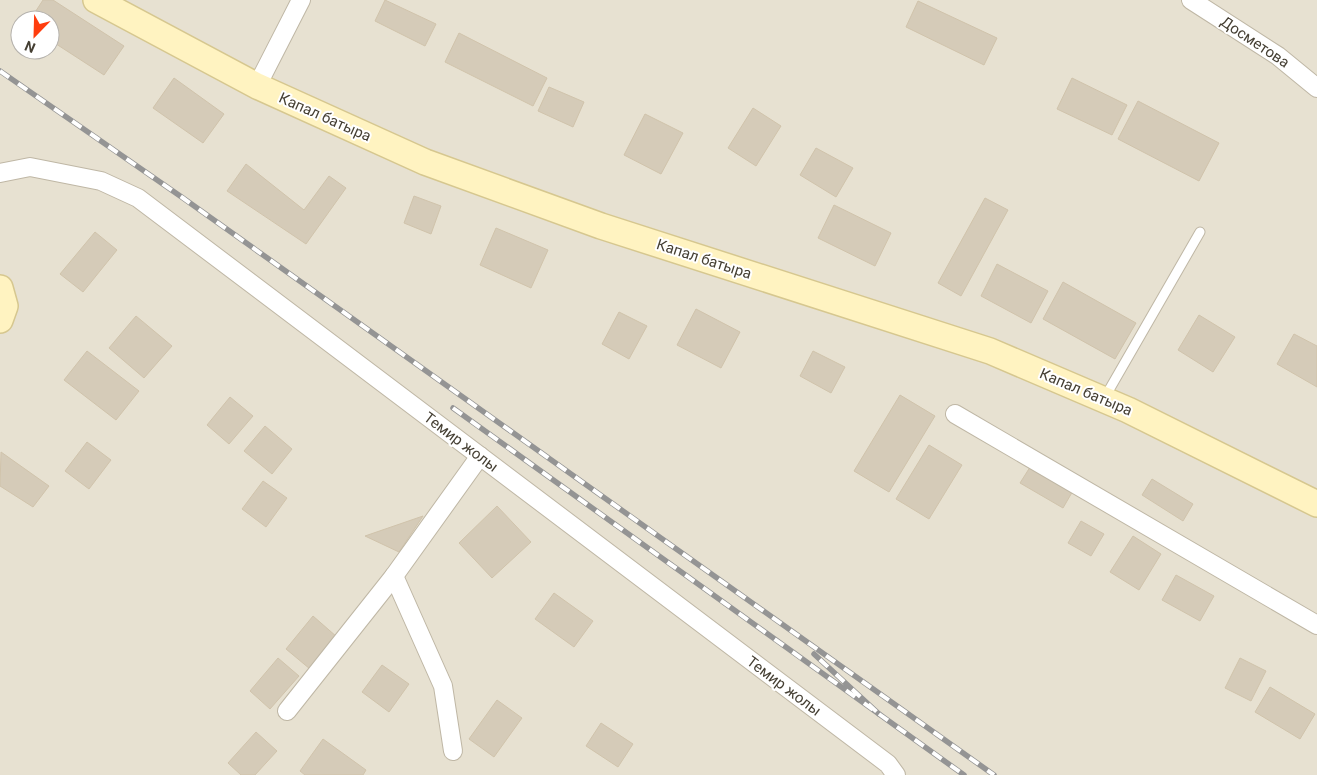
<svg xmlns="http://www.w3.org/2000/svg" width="1317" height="775" font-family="Roboto,sans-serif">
<rect width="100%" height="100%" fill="#f3efe3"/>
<path fill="#e7e1d1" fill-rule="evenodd" d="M0,0H1317V775H0ZM20,20H50V50H20Z"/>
<g fill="#d5cbb8" stroke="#d0c3ab">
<polygon points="43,0 53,0 124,46 104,75 50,40 50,20 30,20"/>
<polygon points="385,0 436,24 425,46 375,21"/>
<polygon points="918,1 997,38 984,65 906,27"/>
<polygon points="459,33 547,78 533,106 445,62"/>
<polygon points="174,78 224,114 203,143 153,108"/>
<polygon points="1072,78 1127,105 1112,135 1057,109"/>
<polygon points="549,87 584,102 573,127 538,111"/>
<polygon points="1138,101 1219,143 1199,181 1118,139"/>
<polygon points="753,108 781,126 756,166 728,148"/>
<polygon points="645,114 683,133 661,174 624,155"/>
<polygon points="816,148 853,168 836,197 800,175"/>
<polygon points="246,164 304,210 329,176 346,188 306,244 227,191"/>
<polygon points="414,196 441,206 431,234 404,223"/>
<polygon points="985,198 1008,210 961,296 938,283"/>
<polygon points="834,205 891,233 875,266 818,238"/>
<polygon points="496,228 548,250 531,288 480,265"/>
<polygon points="95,232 117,250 83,292 60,274"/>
<polygon points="997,264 1048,291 1031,323 981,296"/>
<polygon points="1063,282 1136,323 1115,359 1043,319"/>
<polygon points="696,309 740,332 721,368 677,345"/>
<polygon points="619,312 647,326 629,359 602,344"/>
<polygon points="1199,315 1235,337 1213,372 1178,350"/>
<polygon points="136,316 172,346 144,378 109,348"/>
<polygon points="1294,334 1317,346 1317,387 1277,364"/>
<polygon points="87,351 139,391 116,420 64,380"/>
<polygon points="813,351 845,367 831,393 800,376"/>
<polygon points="900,395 935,416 889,492 854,471"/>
<polygon points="230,397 253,416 229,444 207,425"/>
<polygon points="265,426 292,449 272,474 244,451"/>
<polygon points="87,442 111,460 89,489 65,471"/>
<polygon points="929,445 962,465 929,519 896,499"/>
<polygon points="1,452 49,486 33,507 0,486"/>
<polygon points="1032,464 1074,489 1063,508 1020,483"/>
<polygon points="1152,479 1193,504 1183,521 1142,495"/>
<polygon points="263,481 287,498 266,527 242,509"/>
<polygon points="497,506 531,542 492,578 459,543"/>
<polygon points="423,516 399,552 365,536"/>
<polygon points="1081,521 1104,534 1091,556 1068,543"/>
<polygon points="1133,536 1161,554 1139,590 1110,572"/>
<polygon points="1176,575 1214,596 1200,621 1162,600"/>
<polygon points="554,593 593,621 574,647 535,619"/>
<polygon points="313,616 337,637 310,669 286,649"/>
<polygon points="278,658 299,676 270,709 250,691"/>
<polygon points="1240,658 1266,671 1251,701 1225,688"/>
<polygon points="382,665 409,684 389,712 362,692"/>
<polygon points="1270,687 1315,714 1300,739 1255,712"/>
<polygon points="497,700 522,718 494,757 469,739"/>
<polygon points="601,723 633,744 618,767 586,746"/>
<polygon points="256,732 277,751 255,775 241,775 228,763"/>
<polygon points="323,739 366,770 363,775 305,775 300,771"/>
</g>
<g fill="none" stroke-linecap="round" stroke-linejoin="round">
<g stroke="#bfb7a5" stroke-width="11">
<polyline id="lane" points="1105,397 1200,232"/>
</g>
<g stroke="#bfb7a5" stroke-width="20">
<g id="street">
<polyline points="1191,0 1278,56 1317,88"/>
<polyline points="257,86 301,0"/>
<polyline points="0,173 30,167 101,181 138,198 888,764 896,775"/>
<polyline points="955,414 1317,625"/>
<polyline points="394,576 443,686 453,751"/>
<polyline points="287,711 394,576 480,456"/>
</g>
</g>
<g stroke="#d6c78f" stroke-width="28">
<g id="secondary">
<polyline points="96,0 257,86 425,162 601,226 990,351 1128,410 1317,504"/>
<polyline points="0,288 5,306 0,320"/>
</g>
</g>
<use href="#lane" stroke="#fff" stroke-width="9"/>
<use href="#street" stroke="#fff" stroke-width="18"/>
<use href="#secondary" stroke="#fff3c1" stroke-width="25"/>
<g stroke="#949494" stroke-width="5.5">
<g id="rail">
<polyline points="0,71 183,198 994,775"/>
<polyline points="453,408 879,714 814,654"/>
<polyline points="879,714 964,775"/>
</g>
</g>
<use href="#rail" stroke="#fff" stroke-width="4" stroke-dasharray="11" stroke-linecap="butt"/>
</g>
<g text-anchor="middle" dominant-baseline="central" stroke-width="4" stroke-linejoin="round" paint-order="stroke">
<g font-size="15" fill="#453f33" stroke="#fff">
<text transform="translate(1255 42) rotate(34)">Досметова</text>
<text transform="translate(325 117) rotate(24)">Капал батыра</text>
<text transform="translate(704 259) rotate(18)">Капал батыра</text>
<text transform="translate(1086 392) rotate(23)">Капал батыра</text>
<text transform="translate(461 442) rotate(37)">Темир жолы</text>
<text transform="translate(784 686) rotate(37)">Темир жолы</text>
</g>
</g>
<g transform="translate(35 35) rotate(203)"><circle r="24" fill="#ffffff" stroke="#b5b2ad"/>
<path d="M0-4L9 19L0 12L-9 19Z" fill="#ff3d0e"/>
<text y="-8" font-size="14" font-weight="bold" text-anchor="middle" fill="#453f33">N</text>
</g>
</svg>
